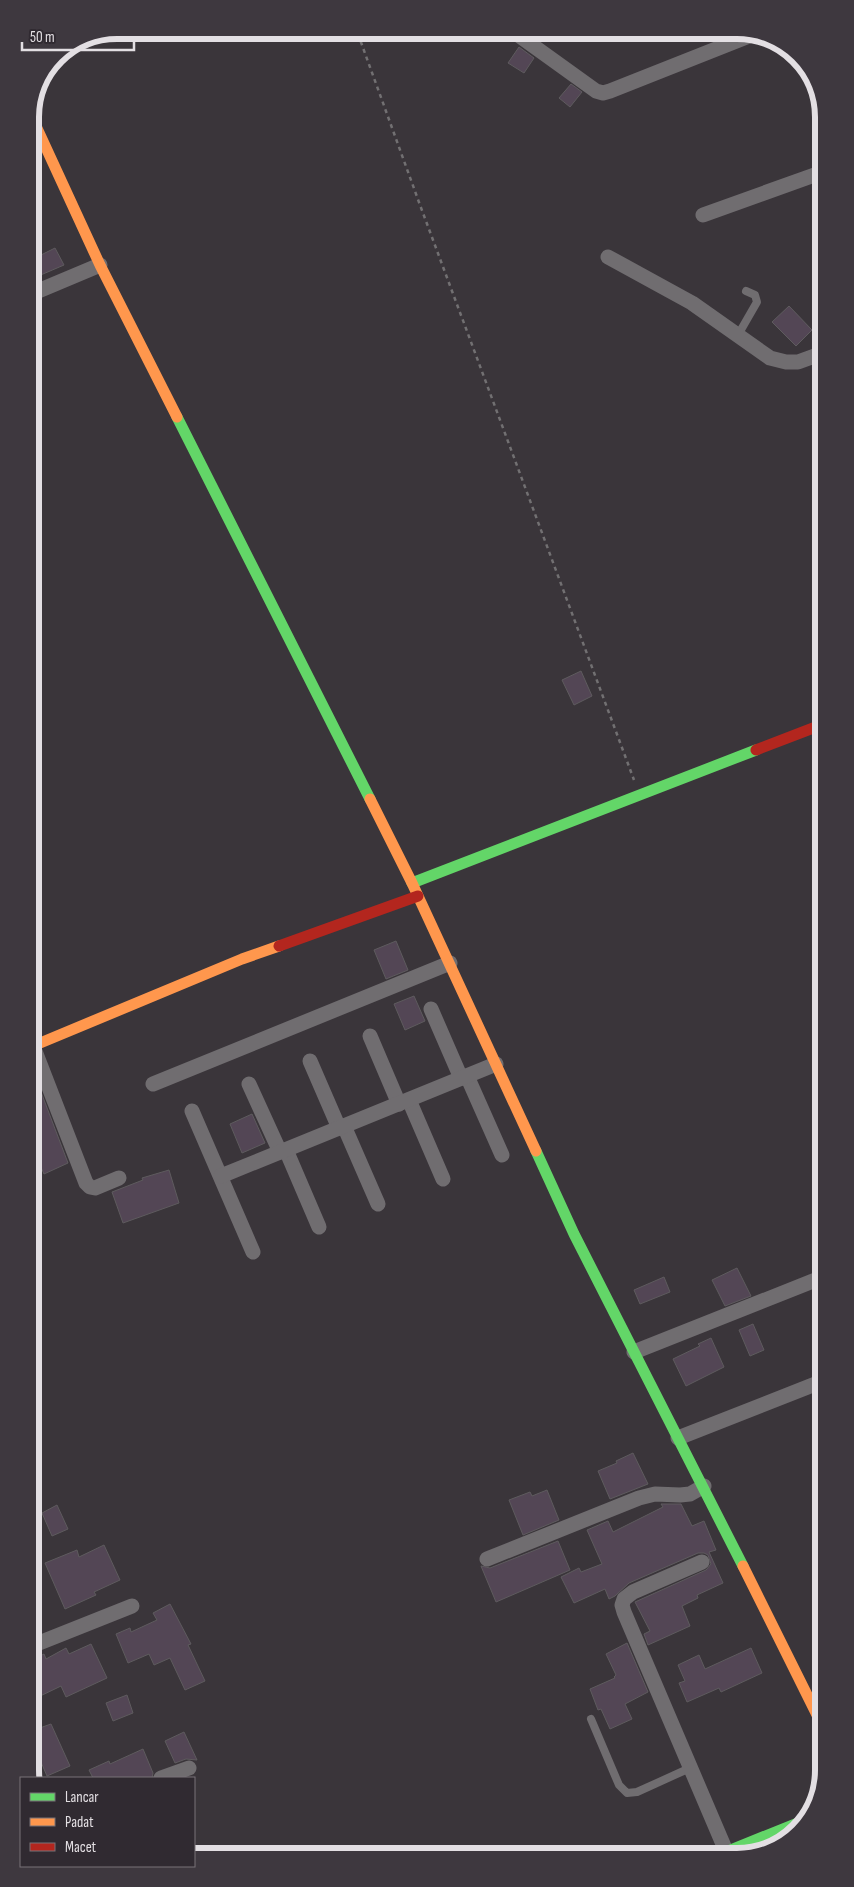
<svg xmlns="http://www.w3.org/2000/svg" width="854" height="1887" font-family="'Sofia Sans Condensed',sans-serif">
<rect width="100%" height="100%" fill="#3a353a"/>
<g fill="#534655" stroke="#5e5b5e">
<polygon points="519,47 534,58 524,73 508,63"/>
<polygon points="571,84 582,92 570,107 559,98"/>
<polygon points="55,248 64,265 36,277 31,266 31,260"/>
<polygon points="789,306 812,330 796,346 772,322"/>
<polygon points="581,671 592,696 574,705 562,680"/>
<polygon points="396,941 408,970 386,979 374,950"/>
<polygon points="414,996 425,1021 405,1030 394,1004"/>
<polygon points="41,1092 68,1163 44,1174 36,1156 38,1155 33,1143 33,1095"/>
<polygon points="252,1114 265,1143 242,1153 230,1124"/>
<polygon points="169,1170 179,1203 123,1223 112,1192 143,1180 142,1178"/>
<polygon points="737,1268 751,1296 725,1306 712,1280"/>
<polygon points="664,1277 670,1292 640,1304 634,1290"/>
<polygon points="753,1324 764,1350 750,1356 739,1330"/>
<polygon points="711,1338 724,1367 686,1386 673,1359 700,1346 698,1344"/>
<polygon points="633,1453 648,1484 610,1499 598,1471 617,1463 616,1461"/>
<polygon points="547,1490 559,1520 523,1535 509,1500 530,1492 532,1496"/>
<polygon points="661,1504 681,1504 692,1526 704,1521 716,1550 709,1552 723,1583 697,1595 698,1598 682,1606 690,1626 648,1645 644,1634 650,1631 635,1602 706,1570 711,1564 708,1555 704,1553 698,1553 629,1583 615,1596 609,1599 605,1589 574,1603 561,1577 579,1568 581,1572 602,1564 587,1530 608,1521 613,1532 663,1507"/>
<polygon points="57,1505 68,1529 52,1536 42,1513"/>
<polygon points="558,1541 570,1570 496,1602 481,1566 490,1568"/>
<polygon points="104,1545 120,1580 94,1592 96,1595 65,1609 45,1563 77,1550 79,1557"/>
<polygon points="170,1604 191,1644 188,1645 205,1681 185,1690 170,1658 154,1665 149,1654 128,1663 116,1634 130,1628 131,1632 157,1620 153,1613"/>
<polygon points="627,1643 648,1692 625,1704 632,1719 610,1729 601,1709 598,1710 590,1689 615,1678 614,1677 616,1675 606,1654"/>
<polygon points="91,1644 107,1678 66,1697 61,1686 34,1699 34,1659 44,1654 46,1659 66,1648 69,1654"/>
<polygon points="751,1648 762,1673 721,1692 719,1688 687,1702 679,1683 685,1681 678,1665 699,1655 705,1669"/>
<polygon points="127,1695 133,1713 113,1721 106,1703"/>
<polygon points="51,1724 70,1766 47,1776 35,1748 34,1730"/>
<polygon points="184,1732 197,1760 186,1759 175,1763 165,1741"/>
<polygon points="143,1749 153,1773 152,1778 93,1778 89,1770 109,1761 110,1764"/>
</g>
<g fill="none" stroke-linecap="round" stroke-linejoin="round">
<polyline stroke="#727072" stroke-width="2.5" stroke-dasharray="4 4" stroke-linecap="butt" points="358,34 420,205 634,780"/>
<g stroke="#706d70" stroke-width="8">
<polyline points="738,335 757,302 755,295 746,291"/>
<polyline points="591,1719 619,1785 627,1793 637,1792 690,1768"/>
</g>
<g stroke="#706d70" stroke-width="15">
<polyline points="514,32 596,91 603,93 610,91 754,34"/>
<polyline points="703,215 820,173"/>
<polyline points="608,257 692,303 770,358 786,362 798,362 820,354"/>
<polyline points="31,294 100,265"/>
<polyline points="431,1009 461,1078"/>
<polyline points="370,1036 399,1104"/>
<polyline points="33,1046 86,1183 90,1187 95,1188 119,1178"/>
<polyline points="310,1061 339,1128"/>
<polyline points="467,1076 502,1155"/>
<polyline points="153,1084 450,963"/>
<polyline points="249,1084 280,1152"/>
<polyline points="409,1100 443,1179"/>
<polyline points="192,1111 253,1252"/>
<polyline points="344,1126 378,1204"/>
<polyline points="286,1150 319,1227"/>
<polyline points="221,1176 496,1064"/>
<polyline points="634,1352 823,1277"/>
<polyline points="678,1438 823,1381"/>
<polyline points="487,1559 639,1498 655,1494 680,1495 690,1494 704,1486"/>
<polyline points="702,1562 633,1592 624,1599 622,1605 624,1612 726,1851"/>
<polyline points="34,1645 132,1606"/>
<polyline points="161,1778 189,1768"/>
</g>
<g stroke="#63d668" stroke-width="11">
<polyline points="177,417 370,799"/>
<polyline points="412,883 756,750"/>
<polyline points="536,1151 574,1234 743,1566"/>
<polyline points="723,1853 810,1818"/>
</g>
<g stroke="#ff974d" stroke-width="11">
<polyline points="30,113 100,265 177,417"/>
<polyline points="370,799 412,883 536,1151"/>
<polyline points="33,1046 242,959 279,946"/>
<polyline points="743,1566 824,1729"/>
</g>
<g stroke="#b3261e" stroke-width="11">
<polyline points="756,750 821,725"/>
<polyline points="279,946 418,896"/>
</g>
</g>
<path d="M0 0H854V1887H0ZM117 39H737A78 78 0 0 1 815 117V1770A78 78 0 0 1 737 1848H117A78 78 0 0 1 39 1770V117A78 78 0 0 1 117 39Z" fill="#3e383f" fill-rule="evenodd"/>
<path fill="none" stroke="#e3dfe3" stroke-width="6" d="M117 39H737A78 78 0 0 1 815 117V1770A78 78 0 0 1 737 1848H117A78 78 0 0 1 39 1770V117A78 78 0 0 1 117 39Z"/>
<rect x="20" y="1777" width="175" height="90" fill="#302a31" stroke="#787278"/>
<rect x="30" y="1793" width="25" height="8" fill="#63d668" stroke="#787278"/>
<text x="65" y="1802" font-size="15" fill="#e3dfe3">Lancar</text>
<rect x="30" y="1818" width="25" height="8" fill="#ff974d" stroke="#787278"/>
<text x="65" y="1827" font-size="15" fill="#e3dfe3">Padat</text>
<rect x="30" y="1843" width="25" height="8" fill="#b3261e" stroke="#787278"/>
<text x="65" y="1852" font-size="15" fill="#e3dfe3">Macet</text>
<path d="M22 42v8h112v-8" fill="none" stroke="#e3dfe3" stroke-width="2.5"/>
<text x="30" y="42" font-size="15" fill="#e3dfe3" stroke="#302a31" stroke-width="4" paint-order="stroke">50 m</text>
</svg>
